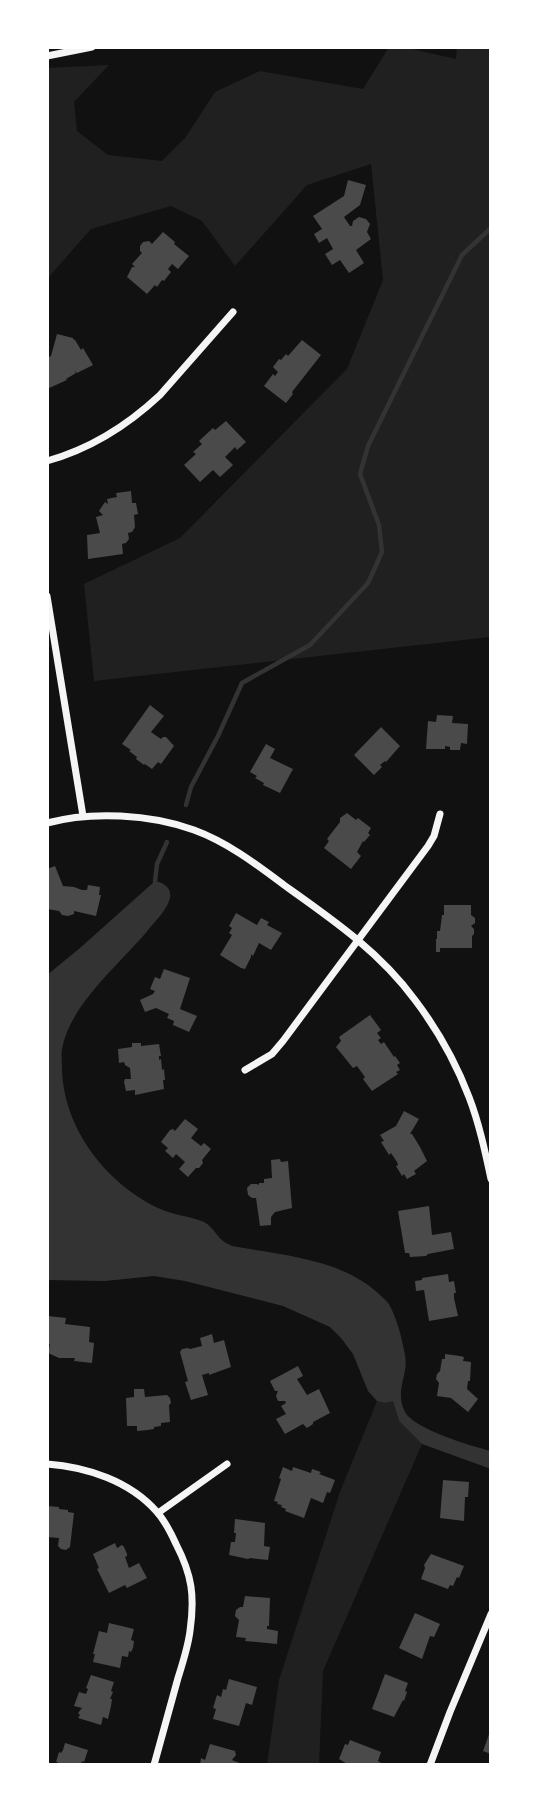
<svg xmlns="http://www.w3.org/2000/svg" width="538" height="1812" font-family="'Asap Condensed',sans-serif">
<rect width="100%" height="100%" fill="#111"/>
<g fill="#202020">
<polygon points="389,47 403,47 456,59 457,47 491,47 491,637 94,681 84,584 180,538 347,369 383,280 371,164 307,185 235,266 202,221 171,206 91,229 47,279 47,68 109,65 74,102 77,131 108,155 162,161 185,138 215,92 260,71 363,89"/>
<polygon points="393,1400 399,1421 422,1444 323,1671 319,1765 267,1765 279,1680 340,1492 377,1401 385,1403"/>
</g>
<path fill="#333" d="M155,881C164,883 172,888 170,898C167,910 156,920 149,929C121,963 70,1004 62,1049C61,1055 62,1063 62,1070C64,1129 106,1183 158,1208C172,1215 190,1216 204,1222C213,1227 216,1235 223,1241C225,1243 229,1244 232,1246C280,1255 339,1258 378,1293C381,1296 386,1300 389,1304C397,1319 402,1338 405,1355C409,1376 394,1389 405,1412C414,1429 471,1446 491,1451V1469L422,1444L399,1421L393,1401L385,1403L377,1401L368,1391L353,1354L341,1338L330,1327L283,1306L185,1281L154,1276L105,1281L47,1280V975L80,948Z"/>
<g fill="none" stroke-linecap="round" stroke-linejoin="round">
<g stroke="#333" stroke-width="4.5">
<polyline points="186,805 191,787 218,736 242,683 310,645 368,583 382,552 379,525 360,474 368,446 462,255 491,228"/>
<polyline points="155,881 157,864 167,842"/>
</g>
</g>
<g fill="#4a4a4a">
<polygon points="348,180 366,185 360,205 344,217 350,226 352,226 353,221 359,217 366,219 370,224 367,232 371,239 356,250 364,263 349,273 340,260 332,265 325,254 333,249 327,238 319,243 314,234 322,229 313,216 344,196"/>
<polygon points="163,232 175,242 174,244 189,256 178,269 172,264 168,269 171,272 164,281 162,280 157,287 155,285 147,294 127,277 132,267 135,267 132,264 142,253 140,251 140,246 143,242 149,241 152,244"/>
<polygon points="57,334 73,338 73,339 75,340 81,350 83,348 93,365 77,373 74,370 76,373 66,379 67,380 47,389 47,358 51,356"/>
<polygon points="302,340 321,355 292,392 293,394 286,403 264,386 273,374 275,376 278,372 273,367 279,359 281,360 286,354 288,356"/>
<polygon points="226,421 246,442 237,450 235,447 225,457 233,465 220,477 213,470 200,482 184,465 196,454 193,452 202,444 199,441 213,428 215,430"/>
<polygon points="131,491 132,503 136,503 138,514 134,515 135,527 132,532 128,533 129,539 126,543 122,544 123,554 88,559 87,535 100,533 96,517 103,515 99,511 105,502 108,504 107,499 117,497 116,493"/>
<polygon points="150,705 164,716 151,732 161,739 163,737 166,737 174,746 161,764 158,762 152,769 145,764 144,765 136,759 137,757 129,751 131,750 122,744"/>
<polygon points="437,715 453,716 452,723 468,724 467,744 461,743 460,750 450,750 450,747 445,746 445,749 426,749 428,721 436,722"/>
<polygon points="381,727 400,746 386,762 385,761 380,765 382,767 374,775 354,755"/>
<polygon points="266,744 275,749 270,758 293,769 280,793 263,785 264,783 255,778 257,776 250,772"/>
<polygon points="347,813 356,820 358,818 371,828 368,833 370,835 364,842 363,841 357,852 361,856 351,869 324,848 329,841 327,839 340,822 340,818"/>
<polygon points="55,866 63,886 74,887 82,890 87,890 88,885 100,887 99,895 101,895 96,916 74,911 74,914 68,916 62,915 59,911 47,909 47,869"/>
<polygon points="444,905 471,905 471,915 475,918 475,923 471,926 474,929 474,934 472,936 472,948 440,948 440,952 436,952 436,939 437,939 437,931 440,931 442,915 444,915"/>
<polygon points="236,913 257,925 261,918 269,922 267,925 282,933 271,950 259,943 253,956 251,954 251,957 245,969 241,968 220,955 232,935 229,933 232,928 229,926"/>
<polygon points="164,969 190,978 180,1009 197,1016 189,1032 173,1025 174,1021 167,1018 169,1014 156,1008 145,1012 140,1000 153,994 155,991 150,989 155,977 160,979"/>
<polygon points="370,1015 381,1030 377,1033 381,1038 378,1040 381,1044 384,1042 394,1057 395,1056 400,1063 397,1065 400,1070 396,1072 398,1074 372,1091 363,1079 365,1077 357,1066 353,1068 336,1047 341,1041 339,1037"/>
<polygon points="132,1043 141,1043 141,1046 159,1044 161,1056 159,1056 159,1060 161,1059 162,1070 164,1069 165,1080 163,1080 164,1089 135,1095 135,1090 126,1091 124,1082 125,1079 131,1079 130,1068 125,1065 124,1062 119,1063 118,1049 132,1047"/>
<polygon points="404,1111 419,1119 410,1134 412,1134 420,1147 427,1161 414,1171 416,1174 407,1179 404,1174 402,1176 396,1166 398,1165 397,1162 391,1153 389,1155 381,1142 384,1141 380,1135 396,1126"/>
<polygon points="185,1119 198,1129 191,1138 201,1146 204,1143 211,1149 202,1160 203,1163 199,1168 196,1168 188,1177 179,1169 185,1162 176,1154 173,1158 165,1151 168,1148 161,1142 170,1130 173,1129 175,1131"/>
<polygon points="280,1159 281,1162 288,1161 292,1208 275,1212 271,1217 271,1225 260,1226 256,1198 252,1198 248,1195 247,1188 251,1184 257,1184 259,1185 259,1183 264,1183 264,1179 272,1178 271,1160"/>
<polygon points="429,1206 432,1235 451,1232 454,1249 428,1254 426,1256 410,1257 409,1253 405,1253 398,1211"/>
<polygon points="448,1274 449,1282 454,1281 456,1293 454,1293 454,1298 458,1316 429,1321 424,1290 416,1291 415,1281 422,1280 422,1278"/>
<polygon points="48,1316 66,1318 65,1324 90,1327 89,1342 94,1343 92,1363 74,1361 75,1358 59,1358 48,1353 50,1344 47,1344"/>
<polygon points="212,1334 214,1343 224,1340 231,1367 209,1375 209,1373 202,1375 208,1395 191,1400 185,1382 188,1381 180,1352 182,1349 188,1348 190,1349 202,1346 200,1338"/>
<polygon points="445,1354 460,1356 464,1357 463,1361 471,1362 470,1381 468,1381 467,1389 478,1399 468,1412 451,1398 437,1396 439,1383 436,1379 437,1374 440,1371 442,1359 445,1359"/>
<polygon points="298,1366 303,1376 297,1379 307,1395 319,1389 330,1413 313,1422 313,1424 307,1428 303,1424 285,1434 276,1419 286,1414 281,1406 286,1403 285,1401 278,1401 276,1396 278,1391 275,1391 270,1381"/>
<polygon points="134,1389 144,1389 145,1397 167,1395 170,1398 171,1403 169,1405 170,1422 161,1423 161,1426 154,1427 154,1429 148,1430 137,1431 137,1426 127,1426 126,1398 134,1397"/>
<polygon points="283,1467 292,1471 293,1467 311,1473 312,1469 321,1472 319,1474 335,1480 330,1493 327,1492 323,1503 311,1498 304,1518 285,1511 286,1509 281,1507 282,1505 277,1504 278,1502 274,1501 281,1479 279,1478"/>
<polygon points="443,1480 469,1482 468,1497 465,1497 464,1521 440,1518"/>
<polygon points="47,1506 59,1507 59,1509 68,1510 68,1512 74,1513 70,1547 66,1550 61,1549 58,1546 59,1538 47,1537"/>
<polygon points="235,1519 265,1523 264,1546 270,1547 268,1560 250,1558 248,1559 229,1555 231,1542 235,1542 236,1533 234,1533"/>
<polygon points="115,1543 117,1548 122,1545 124,1547 127,1554 127,1556 125,1557 129,1568 139,1563 147,1578 127,1588 125,1585 109,1593 97,1569 99,1568 93,1554"/>
<polygon points="431,1554 464,1566 459,1578 457,1577 453,1586 450,1585 448,1589 421,1579 425,1568 424,1565"/>
<polygon points="245,1596 270,1598 269,1626 267,1626 267,1629 278,1631 277,1644 245,1641 246,1638 236,1637 239,1620 235,1616 236,1610 240,1607 243,1607"/>
<polygon points="415,1613 440,1624 434,1637 430,1636 422,1659 399,1648"/>
<polygon points="109,1623 134,1629 131,1640 134,1641 133,1648 131,1652 129,1651 128,1657 122,1656 120,1668 93,1662 95,1654 93,1654 99,1631 107,1633"/>
<polygon points="385,1674 408,1683 405,1691 407,1692 404,1701 403,1700 394,1717 372,1709"/>
<polygon points="91,1675 114,1682 111,1691 113,1692 110,1699 112,1699 111,1706 108,1719 103,1717 101,1725 78,1718 80,1715 78,1713 82,1708 74,1706 79,1692 86,1694 88,1689 86,1688"/>
<polygon points="229,1679 257,1687 252,1705 246,1703 239,1726 213,1719 216,1709 213,1708 217,1695 221,1697 223,1689 226,1690"/>
<polygon points="491,1729 491,1754 483,1751"/>
<polygon points="350,1740 381,1752 378,1761 381,1763 380,1765 349,1765 339,1759 345,1744 348,1745"/>
<polygon points="65,1743 88,1750 84,1762 82,1761 81,1765 57,1765 58,1762 56,1762 59,1752 61,1753 63,1750"/>
<polygon points="210,1744 235,1751 236,1755 232,1760 245,1765 200,1765 201,1758 205,1760"/>
</g>
<g fill="none" stroke-linecap="round" stroke-linejoin="round">
<g stroke="#f5f5f5" stroke-width="7">
<polyline points="47,56 92,47"/>
<path d="M47,461C90,449 128,425 160,395L233,312"/>
<polyline points="47,596 83,816"/>
<path d="M47,823C91,811 150,814 194,830C227,842 256,864 284,885C332,919 380,952 415,1000C437,1029 456,1063 469,1097C479,1123 485,1151 491,1179"/>
<polyline points="245,1070 272,1054 283,1041 428,846 434,836 440,814"/>
<path d="M47,1464C87,1467 130,1481 157,1512C165,1521 171,1533 176,1544C192,1575 195,1596 190,1631C188,1647 183,1662 178,1678C170,1707 162,1736 154,1765"/>
<polyline points="158,1513 227,1464"/>
<polyline points="430,1765 450,1712 491,1614"/>
</g>
</g>
<rect width="538" height="1812" fill="none" stroke="#ffffff" stroke-width="98"/>
</svg>
